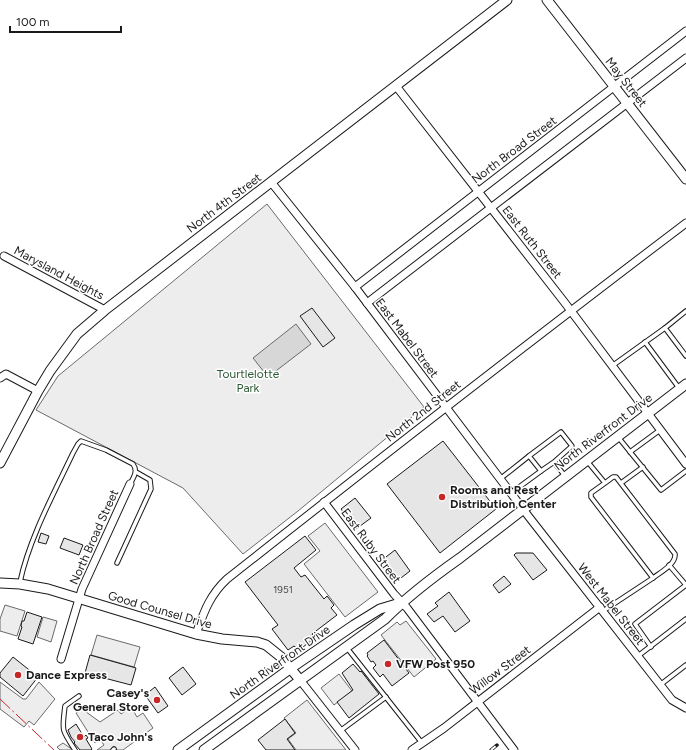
<svg xmlns="http://www.w3.org/2000/svg" width="686" height="750" font-family="Figtree,sans-serif">
<rect width="100%" height="100%" fill="#fff"/>
<g fill="#ededed" stroke="#6a6a6a">
<polygon points="267,204 424,407 298,511 243,554 183,488 36,410 58,376"/>
<polygon points="325,523 378,592 345,617 304,564 320,551 308,536"/>
<polygon points="5,605 25,611 17,636 0,631 0,619"/>
<polygon points="43,617 57,621 51,642 37,637"/>
<polygon points="406,621 436,659 414,677 381,635 397,622 400,625"/>
<polygon points="97,635 140,647 134,667 91,655"/>
<polygon points="339,674 352,691 334,705 321,688"/>
<polygon points="0,682 23,699 26,699 39,682 55,699 34,725 29,721 24,727 0,709"/>
<polygon points="307,700 346,750 296,750 288,739 296,733 284,718"/>
<polygon points="131,707 137,717 143,713 153,728 123,750 97,750 104,745 100,739 95,743 76,713 82,709 100,722 118,710 121,714"/>
<polygon points="63,743 73,750 60,750 57,747"/>
</g>
<polygon fill="#d7d7d7" stroke="#6a6a6a" points="296,324 311,344 268,377 253,358"/>
<g fill="#e6e6e6" stroke="#1a1a1a">
<polygon points="312,308 335,338 323,347 300,316"/>
<polygon points="443,441 496,509 440,553 387,484"/>
<polygon points="355,498 371,518 356,529 341,509"/>
<polygon points="41,533 49,536 46,544 38,542"/>
<polygon points="305,536 316,550 294,568 301,577 305,575 324,599 327,596 334,605 331,608 337,615 312,634 315,638 299,650 294,646 288,650 272,629 278,625 245,582"/>
<polygon points="64,538 83,545 79,555 60,548"/>
<polygon points="395,550 410,571 397,581 382,560"/>
<polygon points="516,553 533,553 547,570 533,580 514,555"/>
<polygon points="504,576 511,584 499,593 493,585"/>
<polygon points="449,592 470,621 455,632 443,616 434,622 427,614 438,606 435,603"/>
<polygon points="27,612 42,617 33,644 18,639 22,627 21,626 22,621 24,621"/>
<polygon points="384,640 409,673 392,686 383,674 380,677 373,668 376,665 373,661 371,662 367,656 368,655 367,653"/>
<polygon points="90,655 136,668 131,685 85,673"/>
<polygon points="13,657 38,677 23,696 0,677 0,673"/>
<polygon points="353,664 360,672 361,671 379,694 349,718 337,702 353,690 342,673"/>
<polygon points="183,667 196,684 182,695 169,678"/>
<polygon points="155,687 168,706 158,713 145,695"/>
<polygon points="285,719 295,733 287,739 295,750 266,750 258,740"/>
<polygon points="76,724 84,737 86,735 88,738 86,739 92,749 91,750 80,750 74,743 75,742 71,737 68,730"/>
</g>
<g fill="none" stroke-linecap="round" stroke-linejoin="round">
<g stroke="#1a1a1a" stroke-width="5.5">
<g id="lane">
<polyline points="686,311 665,328 686,356"/>
<polyline points="645,342 679,388"/>
<polyline points="612,366 665,328"/>
<polyline points="618,437 661,490 686,471"/>
<polyline points="630,452 660,430"/>
<path d="M587,461L605,483L591,493V497L653,578C661,572 676,564 675,554L616,477H613L605,483"/>
<polyline points="554,462 572,446 561,432 529,456 541,471 554,462 565,476"/>
<polyline points="500,479 529,456"/>
<polyline points="621,483 643,467"/>
<polyline points="511,493 541,471"/>
<polyline points="117,563 151,489 150,480 136,472"/>
<polyline points="669,565 686,585"/>
<path d="M20,582C29,539 54,493 73,453L78,444L81,441L106,450L133,464C138,471 134,477 130,484"/>
<polyline points="603,611 653,578"/>
<polyline points="651,647 635,624 686,585"/>
<polyline points="347,648 422,743"/>
<polyline points="638,656 686,619"/>
<polyline points="660,685 686,665"/>
<polyline points="340,731 386,697"/>
<path d="M75,750C61,729 62,731 65,706L79,696"/>
<polyline points="113,750 114,749"/>
</g>
</g>
<g stroke="#1a1a1a" stroke-width="9">
<g id="street">
<polyline points="396,86 565,303 686,464"/>
<polyline points="271,182 355,287 529,517 672,700 686,708"/>
<polyline points="4,256 105,310"/>
<polyline points="355,287 686,31"/>
<polyline points="367,303 686,58"/>
<polyline points="0,378 6,374 38,391"/>
<polyline points="324,502 394,594 407,608 514,750"/>
<path d="M196,634C204,612 209,596 227,579C379,459 532,340 686,223"/>
<polyline points="61,659 82,589 130,484"/>
<polyline points="300,680 355,750"/>
<polyline points="412,750 444,728 600,607"/>
</g>
</g>
<g stroke="#1a1a1a" stroke-width="11">
<g id="secondary">
<polyline points="547,0 686,179"/>
<polyline points="0,463 38,391 50,371 77,334 105,310 507,0"/>
<polyline points="0,583 20,584 48,589 196,634 222,639 257,642 266,645 281,657 300,680"/>
<polyline points="178,750 291,668 354,625 380,609 400,603"/>
<path d="M204,750L385,619C408,596 433,577 460,558L686,384"/>
</g>
</g>
<use href="#lane" stroke="#fff" stroke-width="3.5"/>
<use href="#street" stroke="#fff" stroke-width="7"/>
<use href="#secondary" stroke="#fff" stroke-width="9"/>
<g stroke="#1a1a1a" stroke-width="3.5">
<polyline id="rail" points="491,750 497,745"/>
</g>
<use href="#rail" stroke="#fff" stroke-width="2" stroke-dasharray="6" stroke-linecap="butt"/>
<polyline stroke="#c62828" stroke-width="1" stroke-dasharray="14 3 2 3" stroke-linecap="butt" points="0,699 54,750"/>
</g>
<g fill="#c62828" stroke="#fff" stroke-width="1.5">
<circle cx="442" cy="497" r="4"/>
<circle cx="388" cy="664" r="4"/>
<circle cx="18" cy="675" r="4"/>
<circle cx="157" cy="700" r="4"/>
<circle cx="80" cy="737" r="4"/>
</g>
<g text-anchor="middle" dominant-baseline="central" stroke-width="3" stroke-linejoin="round" paint-order="stroke">
<g font-size="10" fill="#4d4d4d">
<text x="283" y="589">1951</text>
</g>
<g font-size="12" fill="#1a1a1a" stroke="#fff">
<text transform="translate(626 82) rotate(52)">May Street</text>
<text transform="translate(514 150) rotate(-37)">North Broad Street</text>
<text transform="translate(224 203) rotate(-37)">North 4th Street</text>
<text transform="translate(532 242) rotate(52)">East Ruth Street</text>
<text transform="translate(59 273) rotate(28)">Marysland Heights</text>
<text transform="translate(407 338) rotate(53)">East Mabel Street</text>
<text transform="translate(423 411) rotate(-38)">North 2nd Street</text>
<text transform="translate(603 432) rotate(-37)">North Riverfront Drive</text>
<text transform="translate(94 537) rotate(-66)">North Broad Street</text>
<text transform="translate(371 546) rotate(53)">East Ruby Street</text>
<text transform="translate(611 604) rotate(52)">West Mabel Street</text>
<text transform="translate(160 610) rotate(16)">Good Counsel Drive</text>
<text transform="translate(280 662) rotate(-35)">North Riverfront Drive</text>
<text transform="translate(500 670) rotate(-37)">Willow Street</text>
</g>
<g font-size="12" fill="#2b5a34" stroke="#fff">
<text x="248" y="374">Tourtlelotte<tspan x="248" dy="14">Park</tspan></text>
</g>
<g font-size="12" font-weight="bold" fill="#1a1a1a" stroke="#fff" text-anchor="start">
<text x="450" y="490">Rooms and Rest<tspan x="450" dy="14">Distribution Center</tspan></text>
<text x="396" y="664">VFW Post 950</text>
<text x="26" y="675">Dance Express</text>
<text x="149" y="693" text-anchor="end">Casey's<tspan x="149" dy="14">General Store</tspan></text>
<text x="88" y="737">Taco John's</text>
</g>
</g>
<path d="M10 26v6h111v-6" fill="none" stroke="#1a1a1a" stroke-width="2"/>
<text x="16" y="26" font-size="12" fill="#1a1a1a" stroke="#ffffff" stroke-width="3" paint-order="stroke">100 m</text>
</svg>
